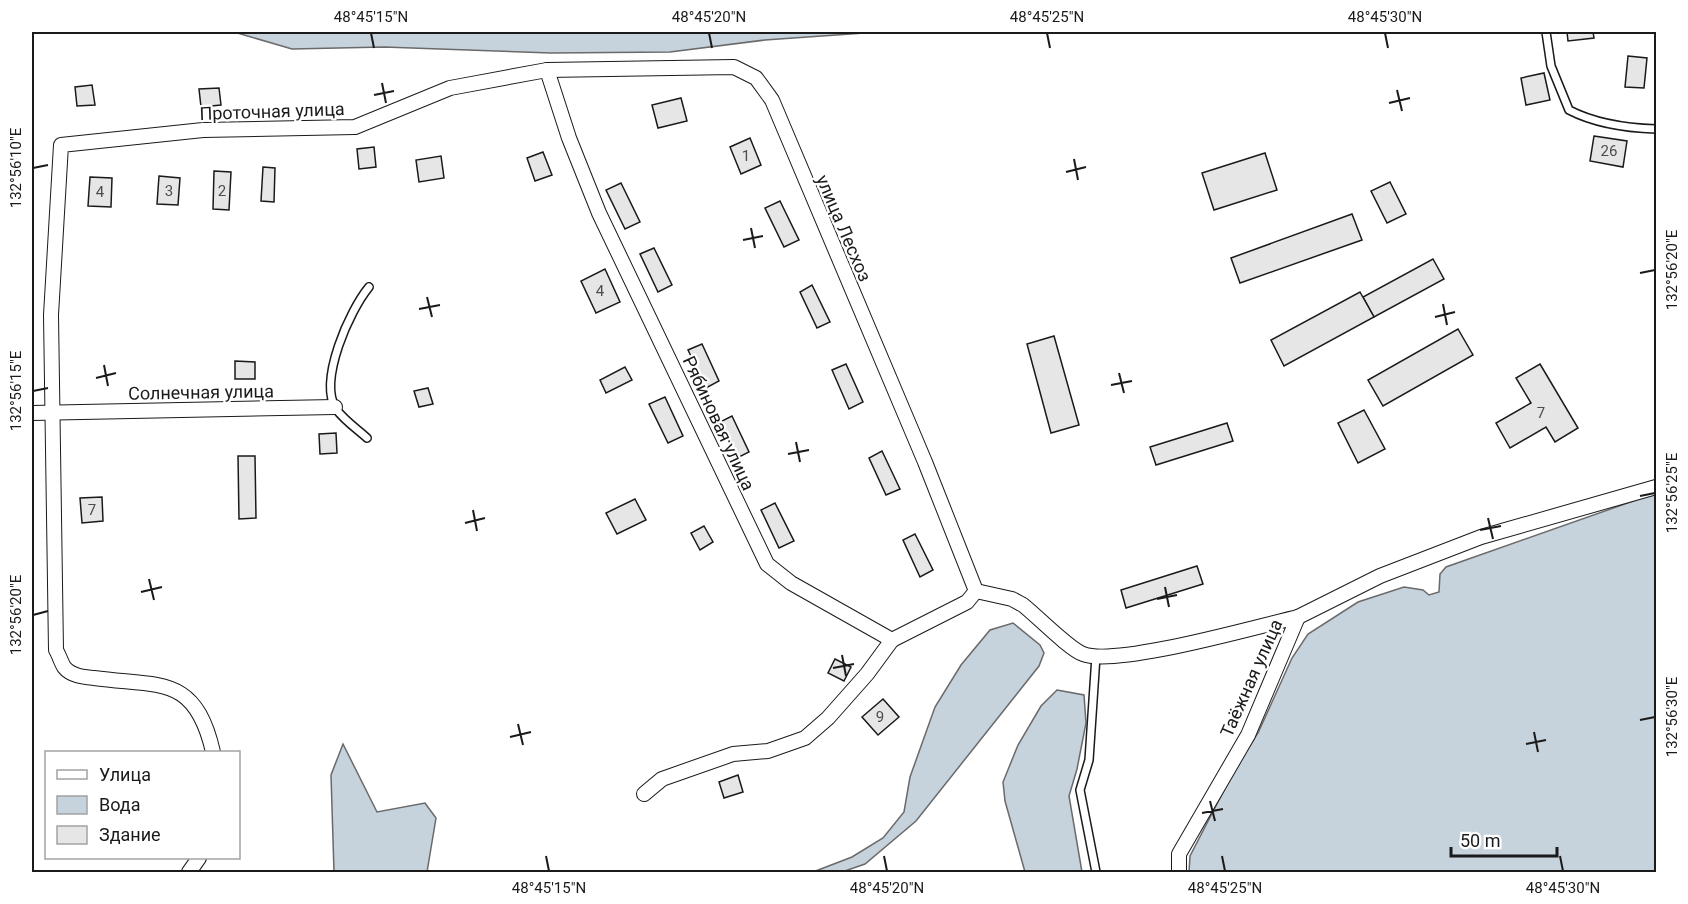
<svg xmlns="http://www.w3.org/2000/svg" width="1688" height="904" font-family="Roboto,sans-serif">
<rect width="100%" height="100%" fill="#fff"/>
<g fill="#c6d2dc" stroke="#6a6a6a" stroke-width="1.5">
<polygon points="234,32 879,32 765,40 670,52 551,53 384,47 292,49"/>
<polygon points="1656,493 1656,872 1189,872 1190,856 1235,769 1258,733 1292,658 1308,634 1358,602 1404,587 1423,590 1429,595 1439,592 1440,574 1446,567"/>
<polygon points="1013,623 1040,645 1044,653 1039,666 916,821 865,864 842,872 813,872 852,857 883,838 904,812 910,777 935,707 961,665 990,630"/>
<polygon points="1057,690 1084,695 1086,723 1077,769 1069,796 1082,872 1025,872 1005,801 1003,782 1018,745 1041,706"/>
<polygon points="343,744 377,812 425,803 436,818 427,872 334,872 331,775"/>
</g>
<g fill="#e6e6e6" stroke="#1a1a1a" stroke-width="1.5">
<polygon points="1567,32 1593,32 1594,38 1568,41"/>
<polygon points="1628,56 1647,58 1644,88 1625,87"/>
<polygon points="1544,73 1550,100 1526,105 1521,78"/>
<polygon points="92,85 95,105 77,106 75,87"/>
<polygon points="219,88 221,105 201,107 199,89"/>
<polygon points="681,98 687,121 658,128 652,105"/>
<polygon points="1594,136 1627,141 1623,167 1590,161"/>
<polygon points="750,138 761,165 741,174 730,147"/>
<polygon points="374,147 376,167 359,169 357,149"/>
<polygon points="543,152 552,175 535,181 527,158"/>
<polygon points="1265,153 1277,190 1214,210 1202,173"/>
<polygon points="441,156 444,178 419,182 416,160"/>
<polygon points="263,167 275,168 274,202 261,201"/>
<polygon points="214,171 231,172 229,210 213,209"/>
<polygon points="159,176 180,178 178,205 157,204"/>
<polygon points="90,177 112,178 111,207 88,206"/>
<polygon points="1390,182 1406,214 1387,223 1371,191"/>
<polygon points="621,183 640,222 625,229 606,190"/>
<polygon points="780,201 799,240 784,247 765,208"/>
<polygon points="1352,214 1362,240 1240,283 1231,258"/>
<polygon points="654,248 672,285 658,292 640,254"/>
<polygon points="1433,259 1444,279 1374,317 1363,297"/>
<polygon points="605,269 620,302 596,313 581,281"/>
<polygon points="812,285 830,322 817,328 800,292"/>
<polygon points="1360,292 1374,317 1284,366 1271,340"/>
<polygon points="1458,329 1473,355 1383,406 1368,380"/>
<polygon points="1054,336 1079,425 1051,433 1027,344"/>
<polygon points="702,344 719,381 706,388 688,350"/>
<polygon points="235,361 255,362 255,379 235,379"/>
<polygon points="846,364 863,402 849,409 832,370"/>
<polygon points="1540,364 1578,428 1555,442 1546,427 1510,448 1496,423 1531,403 1516,378"/>
<polygon points="625,367 632,380 606,393 600,380"/>
<polygon points="428,388 433,404 419,407 414,391"/>
<polygon points="665,397 683,436 668,443 649,404"/>
<polygon points="1364,410 1385,449 1358,463 1338,423"/>
<polygon points="732,416 749,452 737,458 720,422"/>
<polygon points="1227,423 1233,441 1156,465 1150,447"/>
<polygon points="336,433 337,453 320,454 319,434"/>
<polygon points="882,451 900,489 886,495 869,458"/>
<polygon points="238,456 255,456 256,518 239,519"/>
<polygon points="102,497 103,521 82,523 80,498"/>
<polygon points="635,499 646,520 617,534 606,513"/>
<polygon points="775,503 794,541 779,548 761,510"/>
<polygon points="704,526 713,542 700,550 691,533"/>
<polygon points="915,534 933,570 920,577 903,540"/>
<polygon points="1197,566 1203,584 1126,608 1121,590"/>
<polygon points="835,659 851,667 844,681 828,673"/>
<polygon points="883,699 899,717 878,735 862,717"/>
<polygon points="738,775 743,792 724,798 719,782"/>
</g>
<g fill="none" stroke-linecap="round" stroke-linejoin="round">
<g stroke="#1a1a1a" stroke-width="10">
<g id="lane">
<path d="M1546,32L1551,66L1569,110C1596,124 1626,128 1656,129"/>
<path d="M367,438C357,429 344,420 336,409C318,380 350,310 369,287"/>
<polyline points="1096,872 1080,790 1089,760 1096,656"/>
</g>
</g>
<g stroke="#1a1a1a" stroke-width="16">
<g id="street">
<polyline points="547,70 569,138 599,213 767,564 791,583 892,640 967,602 976,591"/>
<polyline points="32,413 335,407"/>
<path d="M976,591L1012,599L1023,605C1037,616 1069,649 1083,654C1116,667 1258,626 1298,617L1248,735L1179,854V872"/>
<polyline points="1298,617 1380,576 1481,537 1656,487"/>
<path d="M213,752C195,674 160,687 94,678C84,677 71,676 64,667C61,662 59,655 56,650L51,315L61,145L203,130L355,127L450,88L547,70L734,67L756,78L772,100L925,462L976,591"/>
<polyline points="644,794 662,779 733,754 768,751 805,738 828,718 867,674 892,640"/>
<polyline points="189,872 199,858"/>
</g>
</g>
<use href="#lane" stroke="#fff" stroke-width="7"/>
<use href="#street" stroke="#fff" stroke-width="14"/>
</g>
<path fill="none" stroke="#1a1a1a" stroke-width="2" d="M371,33L374,48M709,33L712,48M1047,33L1050,48M1385,33L1388,48M382,83L386,103M1397,90L1402,111M374,95L394,91M1389,103L1410,98M1074,159L1078,180M33,168L48,165M1066,172L1086,167M751,228L755,248M743,240L763,236M1640,273L1655,270M427,297L432,317M1443,304L1447,325M419,309L440,305M1435,317L1455,312M104,365L108,386M1119,373L1124,393M96,378L116,373M1111,385L1132,381M33,391L48,388M796,442L800,462M788,454L809,450M1640,496L1655,493M473,510L477,531M1488,518L1493,539M465,523L485,518M1480,530L1501,526M149,579L154,600M1165,587L1169,607M141,592L162,587M1157,599L1177,595M33,615L48,611M842,655L846,676M833,668L854,664M1640,720L1655,717M518,724L523,745M1534,732L1538,752M510,737L531,732M1526,744L1546,740M1210,801L1215,821M1202,813L1223,809M546,856L549,871M884,856L887,871M1222,856L1225,871M1560,856L1563,871"/>
<g text-anchor="middle" dominant-baseline="central" stroke-width="4.5" stroke-linejoin="round" paint-order="stroke">
<g font-size="15" fill="#4d4d4d">
<text x="1609" y="151">26</text>
<text x="746" y="156">1</text>
<text x="169" y="191">3</text>
<text x="222" y="191">2</text>
<text x="100" y="192">4</text>
<text x="600" y="291">4</text>
<text x="1541" y="413">7</text>
<text x="92" y="510">7</text>
<text x="880" y="717">9</text>
</g>
<g font-size="18" fill="#1a1a1a" stroke="#fff">
<text transform="translate(272 111) rotate(-2)">Проточная улица</text>
<text transform="translate(844 228) rotate(67)">улица Лесхоз</text>
<text transform="translate(201 392) rotate(-1)">Солнечная улица</text>
<text transform="translate(719 423) rotate(65)">Рябиновая улица</text>
<text transform="translate(1251 678) rotate(-66)">Таёжная улица</text>
</g>
</g>
<rect width="1688" height="904" fill="none" stroke="#ffffff" stroke-width="66"/>
<rect x="45" y="751" width="195" height="108" fill="#ffffff" stroke="#a3a3a3" stroke-width="1.5"/>
<rect x="57" y="770" width="30" height="9" fill="#ffffff" stroke="#a3a3a3" stroke-width="1.5"/>
<text x="99" y="781" font-size="18" fill="#1a1a1a">Улица</text>
<rect x="57" y="796" width="30" height="18" fill="#c6d2dc" stroke="#a3a3a3" stroke-width="1.5"/>
<text x="99" y="811" font-size="18" fill="#1a1a1a">Вода</text>
<rect x="57" y="826" width="30" height="18" fill="#e6e6e6" stroke="#a3a3a3" stroke-width="1.5"/>
<text x="99" y="841" font-size="18" fill="#1a1a1a">Здание</text>
<path d="M1451 847v9h106v-9" fill="none" stroke="#1a1a1a" stroke-width="3"/>
<text x="1460" y="847" font-size="18" fill="#1a1a1a" stroke="#ffffff" stroke-width="4.5" paint-order="stroke">50 m</text>
<rect x="33" y="33" width="1622" height="838" fill="none" stroke="#1a1a1a" stroke-width="2"/>
<g font-size="15" text-anchor="middle" fill="#1a1a1a">
<text x="371" y="22">48°45'15"N</text>
<text x="709" y="22">48°45'20"N</text>
<text x="1047" y="22">48°45'25"N</text>
<text x="1385" y="22">48°45'30"N</text>
<text transform="translate(16 168) rotate(-90)" y="5">132°56'10"E</text>
<text transform="translate(1672 270) rotate(-90)" y="5">132°56'20"E</text>
<text transform="translate(16 391) rotate(-90)" y="5">132°56'15"E</text>
<text transform="translate(1672 493) rotate(-90)" y="5">132°56'25"E</text>
<text transform="translate(16 615) rotate(-90)" y="5">132°56'20"E</text>
<text transform="translate(1672 717) rotate(-90)" y="5">132°56'30"E</text>
<text x="549" y="893">48°45'15"N</text>
<text x="887" y="893">48°45'20"N</text>
<text x="1225" y="893">48°45'25"N</text>
<text x="1563" y="893">48°45'30"N</text>
</g>
</svg>
